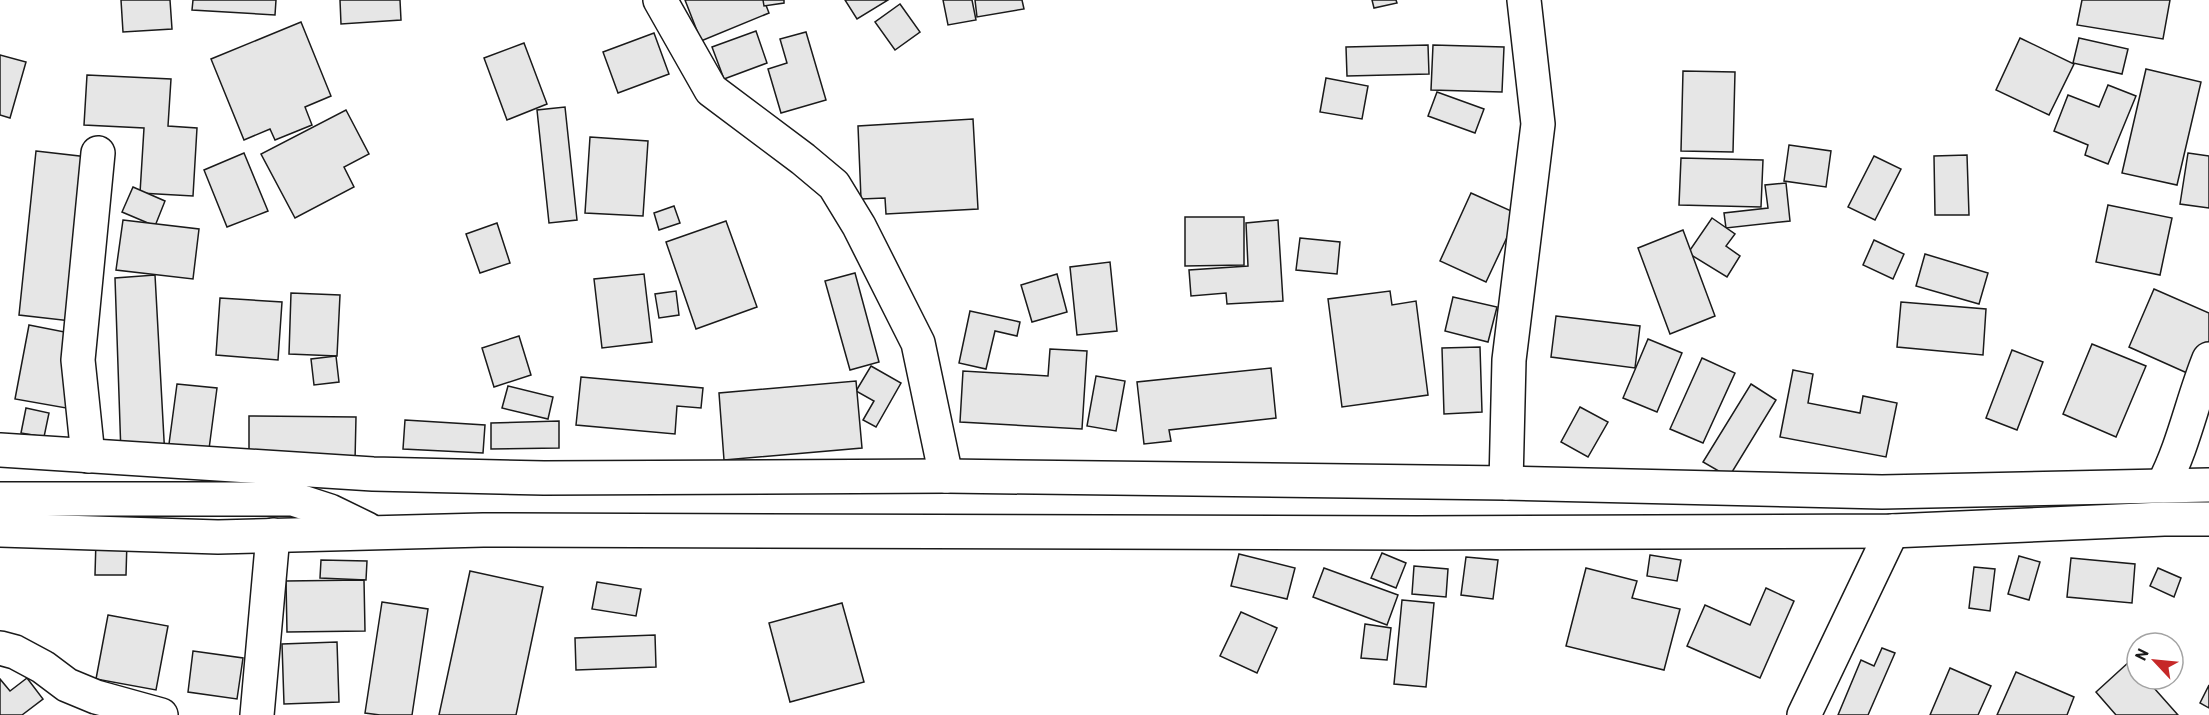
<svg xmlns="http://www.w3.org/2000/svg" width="2209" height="715" font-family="Barlow,sans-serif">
<rect width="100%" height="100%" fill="#fff"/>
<g fill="#e6e6e6" stroke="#1a1a1a" stroke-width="1.5">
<polygon points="121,0 170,0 172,29 123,32"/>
<polygon points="193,0 276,0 275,15 192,10"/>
<polygon points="340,0 400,0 401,20 341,24"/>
<polygon points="685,0 764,0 769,13 701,41"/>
<polygon points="763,0 784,0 784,3 764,6"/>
<polygon points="845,0 888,0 857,19"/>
<polygon points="943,0 972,0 976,20 948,25"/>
<polygon points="975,0 1022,0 1024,9 977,17"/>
<polygon points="1372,0 1396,0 1397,3 1374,8"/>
<polygon points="2082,0 2170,0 2163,39 2077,25"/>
<polygon points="900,4 920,32 895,50 875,22"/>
<polygon points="301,22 331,96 305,107 312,125 275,140 270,129 244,140 211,59"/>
<polygon points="756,31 767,63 724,79 712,47"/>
<polygon points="806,32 826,100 781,113 768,69 787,63 780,39"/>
<polygon points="654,33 669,74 618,93 603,52"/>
<polygon points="2020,38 2074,64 2049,115 1996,90"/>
<polygon points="2079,38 2128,49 2122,74 2073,63"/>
<polygon points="524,43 547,104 507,120 484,58"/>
<polygon points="1428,45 1429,74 1347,76 1346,47"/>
<polygon points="1433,45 1504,47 1502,92 1431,90"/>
<polygon points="0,55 26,62 10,118 0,115"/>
<polygon points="2146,69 2201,82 2177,185 2122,173"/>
<polygon points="1683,71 1735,72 1733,152 1681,151"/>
<polygon points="87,75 171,79 168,126 197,128 193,196 140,193 144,128 84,125"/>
<polygon points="1326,78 1368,86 1362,119 1320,112"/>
<polygon points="2108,85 2136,96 2108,164 2085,155 2088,145 2054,131 2068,95 2099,107"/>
<polygon points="1437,92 1484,109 1475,133 1428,116"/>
<polygon points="565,107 577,220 549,223 537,110"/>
<polygon points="346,110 369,154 344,167 354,187 295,218 261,154"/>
<polygon points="973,119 978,209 886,214 885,198 861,199 858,126"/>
<polygon points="590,137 648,141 643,216 585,213"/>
<polygon points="1789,145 1831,151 1826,187 1784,181"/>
<polygon points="36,151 88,157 71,321 19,315"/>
<polygon points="244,153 268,211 227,227 204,170"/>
<polygon points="2188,153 2209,156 2209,208 2180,204"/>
<polygon points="1967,155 1969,215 1935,215 1934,156"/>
<polygon points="1874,156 1901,169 1875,220 1848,207"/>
<polygon points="1681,158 1763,160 1761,207 1679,205"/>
<polygon points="1786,183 1790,221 1726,228 1724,213 1768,208 1765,185"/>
<polygon points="133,187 165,201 155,226 122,212"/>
<polygon points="1471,193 1518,214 1486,282 1440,261"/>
<polygon points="2108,205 2172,218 2160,275 2096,262"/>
<polygon points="674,206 680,223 659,230 654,213"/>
<polygon points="1185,217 1244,217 1244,265 1185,266"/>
<polygon points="1712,218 1735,234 1726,246 1740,256 1727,277 1688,253"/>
<polygon points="123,220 199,229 193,279 116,270"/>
<polygon points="1278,220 1283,301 1227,304 1226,293 1191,296 1189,270 1248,266 1246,223"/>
<polygon points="726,221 757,307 696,329 666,242"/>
<polygon points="497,223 510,263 480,273 466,234"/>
<polygon points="1683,230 1715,316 1670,334 1638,248"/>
<polygon points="1300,238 1340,242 1337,274 1296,270"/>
<polygon points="1874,240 1904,254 1893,279 1863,265"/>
<polygon points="1925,254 1988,273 1979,304 1916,286"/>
<polygon points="1110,262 1117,331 1077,335 1070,267"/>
<polygon points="855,273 879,362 850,370 825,281"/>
<polygon points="644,274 652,342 602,348 594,279"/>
<polygon points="1057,274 1067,312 1032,322 1021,285"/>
<polygon points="155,275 165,458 121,454 115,278"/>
<polygon points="2154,289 2209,313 2209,349 2196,377 2129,347"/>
<polygon points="676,291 679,315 659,318 655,294"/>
<polygon points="1390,291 1392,305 1416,301 1428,395 1342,407 1328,299"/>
<polygon points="291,293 340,295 337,356 289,354"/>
<polygon points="1453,297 1497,307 1488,342 1445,331"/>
<polygon points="220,298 282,302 278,360 216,355"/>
<polygon points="1901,302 1986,309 1983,355 1897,347"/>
<polygon points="970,311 1020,322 1017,336 995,331 986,369 959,363"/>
<polygon points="1556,316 1640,326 1635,368 1551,357"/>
<polygon points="29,325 80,335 66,408 15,399"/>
<polygon points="519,336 531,375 494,387 482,348"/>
<polygon points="1648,339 1682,353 1657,412 1623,398"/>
<polygon points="2092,344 2146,366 2116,437 2063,414"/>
<polygon points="1480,347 1482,412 1444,414 1442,348"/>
<polygon points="1050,349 1087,351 1082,429 960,422 963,371 1048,376"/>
<polygon points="2012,350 2043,362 2017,430 1986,418"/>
<polygon points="336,356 339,382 314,385 311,359"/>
<polygon points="1702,358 1735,373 1703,443 1670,429"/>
<polygon points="871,366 901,383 876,427 863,420 874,401 856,391"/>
<polygon points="1271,368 1276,418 1169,430 1171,441 1144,444 1137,382"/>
<polygon points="1793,370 1813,374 1808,403 1860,413 1863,396 1897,403 1886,457 1780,437"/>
<polygon points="1096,376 1125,381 1116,431 1087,426"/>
<polygon points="581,377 703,388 701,408 677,406 675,434 576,425"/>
<polygon points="856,381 862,448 724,460 719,393"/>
<polygon points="177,384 217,388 209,449 169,444"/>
<polygon points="1751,384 1776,400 1729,477 1703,462"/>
<polygon points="508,386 553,397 548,419 502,408"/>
<polygon points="1580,407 1608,422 1588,457 1561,442"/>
<polygon points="26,408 49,413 44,437 21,433"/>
<polygon points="249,416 356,417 355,461 249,459"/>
<polygon points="405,420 485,425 483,453 403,449"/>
<polygon points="559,421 559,448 491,449 491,423"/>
<polygon points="96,540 127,541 126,575 95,575"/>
<polygon points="1382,553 1406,563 1396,588 1371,578"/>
<polygon points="1239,554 1295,568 1287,599 1231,586"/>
<polygon points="1650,555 1681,560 1677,581 1647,576"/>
<polygon points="2019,556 2040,562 2029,600 2008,594"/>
<polygon points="1466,557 1498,560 1493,599 1461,595"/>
<polygon points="2071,558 2135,564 2132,603 2067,597"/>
<polygon points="321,560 367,561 366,580 320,578"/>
<polygon points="1414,566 1448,569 1446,597 1412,594"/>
<polygon points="1974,567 1995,569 1990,611 1969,608"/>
<polygon points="1324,568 1398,595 1387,625 1313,597"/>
<polygon points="1586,568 1637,581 1632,598 1680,609 1664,670 1566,646"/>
<polygon points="2158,568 2181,578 2174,597 2150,586"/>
<polygon points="470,571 543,587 516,715 439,715"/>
<polygon points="364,580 365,631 287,632 286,581"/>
<polygon points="597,582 641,589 636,616 592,609"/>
<polygon points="1766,588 1794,601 1760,678 1687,646 1705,605 1750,625"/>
<polygon points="1402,600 1434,603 1426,687 1394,684"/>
<polygon points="382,602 428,609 412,715 380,715 365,713"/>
<polygon points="842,603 864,682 790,702 769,623"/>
<polygon points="1241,612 1277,628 1257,673 1220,656"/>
<polygon points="108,615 168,626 156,690 96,679"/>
<polygon points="1365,624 1391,628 1387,660 1361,658"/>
<polygon points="655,635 656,667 576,670 575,638"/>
<polygon points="337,642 339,702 284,704 282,644"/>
<polygon points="1882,648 1895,653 1868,715 1838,715 1861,660 1874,666"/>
<polygon points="193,651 243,658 237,699 188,692"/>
<polygon points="2130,661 2137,669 2137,679 2146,679 2178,715 2116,715 2096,692"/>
<polygon points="1950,668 1991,686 1978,715 1930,715"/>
<polygon points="2016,672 2074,697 2067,715 1997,715"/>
<polygon points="27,678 43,699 22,715 0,715 0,679 10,691"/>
<polygon points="2209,685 2209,708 2200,703"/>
</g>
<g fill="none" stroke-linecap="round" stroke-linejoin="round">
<g stroke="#1a1a1a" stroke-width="36">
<g id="minor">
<polyline points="660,0 711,90 803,159 834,185 859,226 918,343 946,476"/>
<polyline points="88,456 78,360 98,153"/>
<polyline points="1506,483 1509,360 1538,124 1524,0"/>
<path d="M2163,485C2184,445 2192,401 2209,359"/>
<polyline points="0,648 15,652 43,667 67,685 96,697 161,715"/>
<polyline points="257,715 273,535"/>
<polyline points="1804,715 1892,531"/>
</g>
</g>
<g stroke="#1a1a1a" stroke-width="36">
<g id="major">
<polyline points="0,450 373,474 544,478 946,476 1506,483 1882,492 2209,485"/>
<polyline points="0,499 293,499 330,511 367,529"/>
<polyline points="0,530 218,537 483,530 1417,533 1892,531 2164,519 2209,519"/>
</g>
</g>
<use href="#minor" stroke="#fff" stroke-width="33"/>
<use href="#major" stroke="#fff" stroke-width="33"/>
</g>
<g transform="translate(2155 661) rotate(296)"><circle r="28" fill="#ffffff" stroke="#a3a3a3" stroke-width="1.5"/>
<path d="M0-4.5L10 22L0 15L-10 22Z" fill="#c62828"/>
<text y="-9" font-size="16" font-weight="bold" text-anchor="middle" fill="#1a1a1a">N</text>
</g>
</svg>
